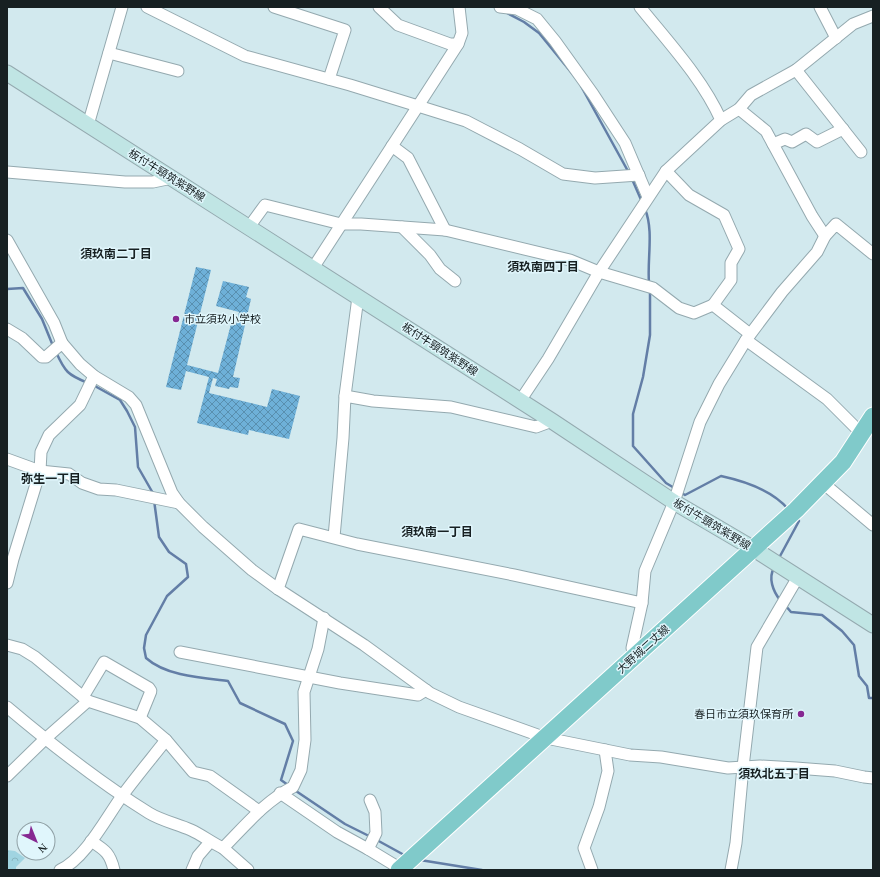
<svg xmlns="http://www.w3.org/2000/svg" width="880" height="877" font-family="'Times New Roman','Noto Sans JP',serif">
<defs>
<pattern id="forest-crowns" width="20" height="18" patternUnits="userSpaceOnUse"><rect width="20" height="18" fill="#a0d4e1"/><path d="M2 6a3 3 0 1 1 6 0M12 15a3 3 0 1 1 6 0" fill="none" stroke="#89b6c1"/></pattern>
<pattern id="building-cross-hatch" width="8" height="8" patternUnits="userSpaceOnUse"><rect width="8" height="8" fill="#6eb0d8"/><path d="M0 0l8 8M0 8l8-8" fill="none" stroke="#598faf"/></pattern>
</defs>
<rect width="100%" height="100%" fill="#d2e9ee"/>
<polygon fill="url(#forest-crowns)" points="7,850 15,851 25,858 16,867 16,870 7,870"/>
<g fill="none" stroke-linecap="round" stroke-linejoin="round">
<g stroke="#637ea6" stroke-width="2.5">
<polyline points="507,13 524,22 539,33 575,77"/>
<polyline points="581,86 629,173"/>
<polyline points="632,179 642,202"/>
<path d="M645,209C654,231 647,259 649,283"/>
<polyline points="7,289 23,288 42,319 53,346"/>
<polyline points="650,290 650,335 643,377 633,414 633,446 666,483 676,489"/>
<path d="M56,352C65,372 68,375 88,383"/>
<polyline points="93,385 120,400 127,411 135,427 138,467 154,495"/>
<path d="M680,492L685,495L721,476C744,481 772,490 788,509"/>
<path d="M154,500L159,537L169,552L186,564L188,577L167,596L146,635L144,648L146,658C166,676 202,678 228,681L240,703L285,724L293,741L281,780L288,785"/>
<polyline points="779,558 799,521 796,517"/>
<path d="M774,568C768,578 773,591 780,600"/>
<polyline points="785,605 791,612 822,615 842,631 854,645 859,676 867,686 869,698 873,698"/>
<polyline points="293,789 345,824 371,837"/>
<polyline points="375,839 406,856"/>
<polyline points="420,860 482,870"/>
</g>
</g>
<polygon fill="url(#building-cross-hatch)" points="196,267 211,270 187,365 218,373 231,324 236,325 239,312 216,306 223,281 249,287 246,297 251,299 233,377 240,378 238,388 230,387 229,389 215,386 217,379 213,378 209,393 267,407 272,389 300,396 289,439 249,430 248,435 197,423 209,377 186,371 181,390 166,387"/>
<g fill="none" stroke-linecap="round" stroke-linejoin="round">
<g stroke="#94a9af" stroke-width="13">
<g id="street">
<polyline points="147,7 245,56 350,85 418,106 458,44 462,33 459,7"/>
<polyline points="274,7 345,30 329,79"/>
<polyline points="379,7 398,25 450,44 458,44"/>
<polyline points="500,7 517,9 537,19 555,41 593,94 625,143 648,197"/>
<path d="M640,7C669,43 702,78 721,120"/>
<polyline points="820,7 836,38"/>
<polyline points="109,53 178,71"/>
<polyline points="796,70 861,152"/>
<polyline points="739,109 766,131 812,216 825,236"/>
<polyline points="88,125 122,7"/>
<polyline points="773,144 785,139 792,142 806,134 817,142 843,129"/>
<polyline points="392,146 408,158 445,230"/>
<polyline points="666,171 689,195 724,215 739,249 731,263 731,280 713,305 750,334"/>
<polyline points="7,172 125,182 153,182 172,178"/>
<polyline points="249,227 265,205 341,224 361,224 445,230 570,260 599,272 653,288 679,308 694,313 713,305"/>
<polyline points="402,227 430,255 440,269 455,281"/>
<polyline points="7,240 54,323 62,343"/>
<polyline points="313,268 418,106 466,121 520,149 563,174 595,178 639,175"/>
<polyline points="7,329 22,338 42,357 46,357 62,343 80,364 94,376 129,397 136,405 172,493 179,503 203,527 252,570 278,589 364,645 430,693 459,707 546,738 630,755 661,757 728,768 760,766 796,768 835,771 864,777 873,778"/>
<polyline points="746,340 827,399 862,434"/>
<polyline points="345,396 358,297"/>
<polyline points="520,401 548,359 599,272 666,171 721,120 739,109 751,95 796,70 853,24 873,16"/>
<polyline points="7,459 40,471 69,474 82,483 99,489 116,490 179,503"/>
<polyline points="823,483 873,525"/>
<polyline points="334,537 343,438 345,396 373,401 451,407 536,427 552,421"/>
<polyline points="7,583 13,559 40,471 41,452 49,435 80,405 94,376"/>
<polyline points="278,589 299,529 357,544 514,575 642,603 645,571 674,502 700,422 719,384 746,340 782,292 817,252 825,236 836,224 873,254"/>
<polyline points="7,645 22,649 35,657 88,701 140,718 166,740 193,772 210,776 259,811"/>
<polyline points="180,652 340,683 418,695 426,690"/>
<polyline points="635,657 632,648 642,603"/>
<polyline points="83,697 104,662 149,688 151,691 140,718"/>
<path d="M7,707C52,745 99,782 149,813C162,821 178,824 191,830C202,835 212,843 223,848C245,826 265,801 293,787L301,770L305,740L304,692L318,649L324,618"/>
<polyline points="7,776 45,739 88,701"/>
<polyline points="280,793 337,832 368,849 401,869"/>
<path d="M91,841C105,850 110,853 114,870"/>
<polyline points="223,848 248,870"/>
<polyline points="368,849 376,833 375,812 370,800"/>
<path d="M60,870C85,859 106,818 122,796C136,777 151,759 166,740"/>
<polyline points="192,870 198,856 210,842"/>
<polyline points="592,870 584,848 599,807 608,771 605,750"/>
<polyline points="731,870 736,843 743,767 757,647 798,577"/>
</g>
</g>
<g stroke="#94a9af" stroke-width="17">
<polyline id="secondary" points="7,73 552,421 674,502 754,549 873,625"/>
</g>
<g stroke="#fff" stroke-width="19">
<polyline id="primary" points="399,870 796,510 843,462 873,416"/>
</g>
<use href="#street" stroke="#fff" stroke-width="11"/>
<use href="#secondary" stroke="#c0e5e4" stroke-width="15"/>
<use href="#primary" stroke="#80caca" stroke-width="17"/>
</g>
<g fill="#862892" stroke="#e0f6fc" stroke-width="1.5">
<circle cx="176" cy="319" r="4"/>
<circle cx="801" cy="714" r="4"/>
</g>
<g text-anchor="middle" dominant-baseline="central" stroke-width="3" stroke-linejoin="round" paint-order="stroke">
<g font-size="11" fill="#172022" stroke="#e0f6fc">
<text transform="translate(167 175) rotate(32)">板付牛頸筑紫野線</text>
<text transform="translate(440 349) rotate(33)">板付牛頸筑紫野線</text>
<text transform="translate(712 524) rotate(31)">板付牛頸筑紫野線</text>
<text transform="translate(643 649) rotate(-42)">大野城二丈線</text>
</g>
<g font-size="11" fill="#172022" stroke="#e0f6fc" text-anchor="start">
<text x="184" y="319">市立須玖小学校</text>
<text x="793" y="714" text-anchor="end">春日市立須玖保育所</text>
</g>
<g font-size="12" font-weight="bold" fill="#172022" stroke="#e0f6fc">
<text x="116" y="254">須玖南二丁目</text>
<text x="543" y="267">須玖南四丁目</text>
<text x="51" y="479">弥生一丁目</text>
<text x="437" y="532">須玖南一丁目</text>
<text x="774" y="774">須玖北五丁目</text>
</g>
</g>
<rect width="880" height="877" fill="none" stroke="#172022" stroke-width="16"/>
<g transform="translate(36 841) rotate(137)"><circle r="19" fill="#e0f6fc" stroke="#90a0a5"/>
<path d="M0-3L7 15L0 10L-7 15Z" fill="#862892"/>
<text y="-6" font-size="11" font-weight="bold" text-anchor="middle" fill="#172022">N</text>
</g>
</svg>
